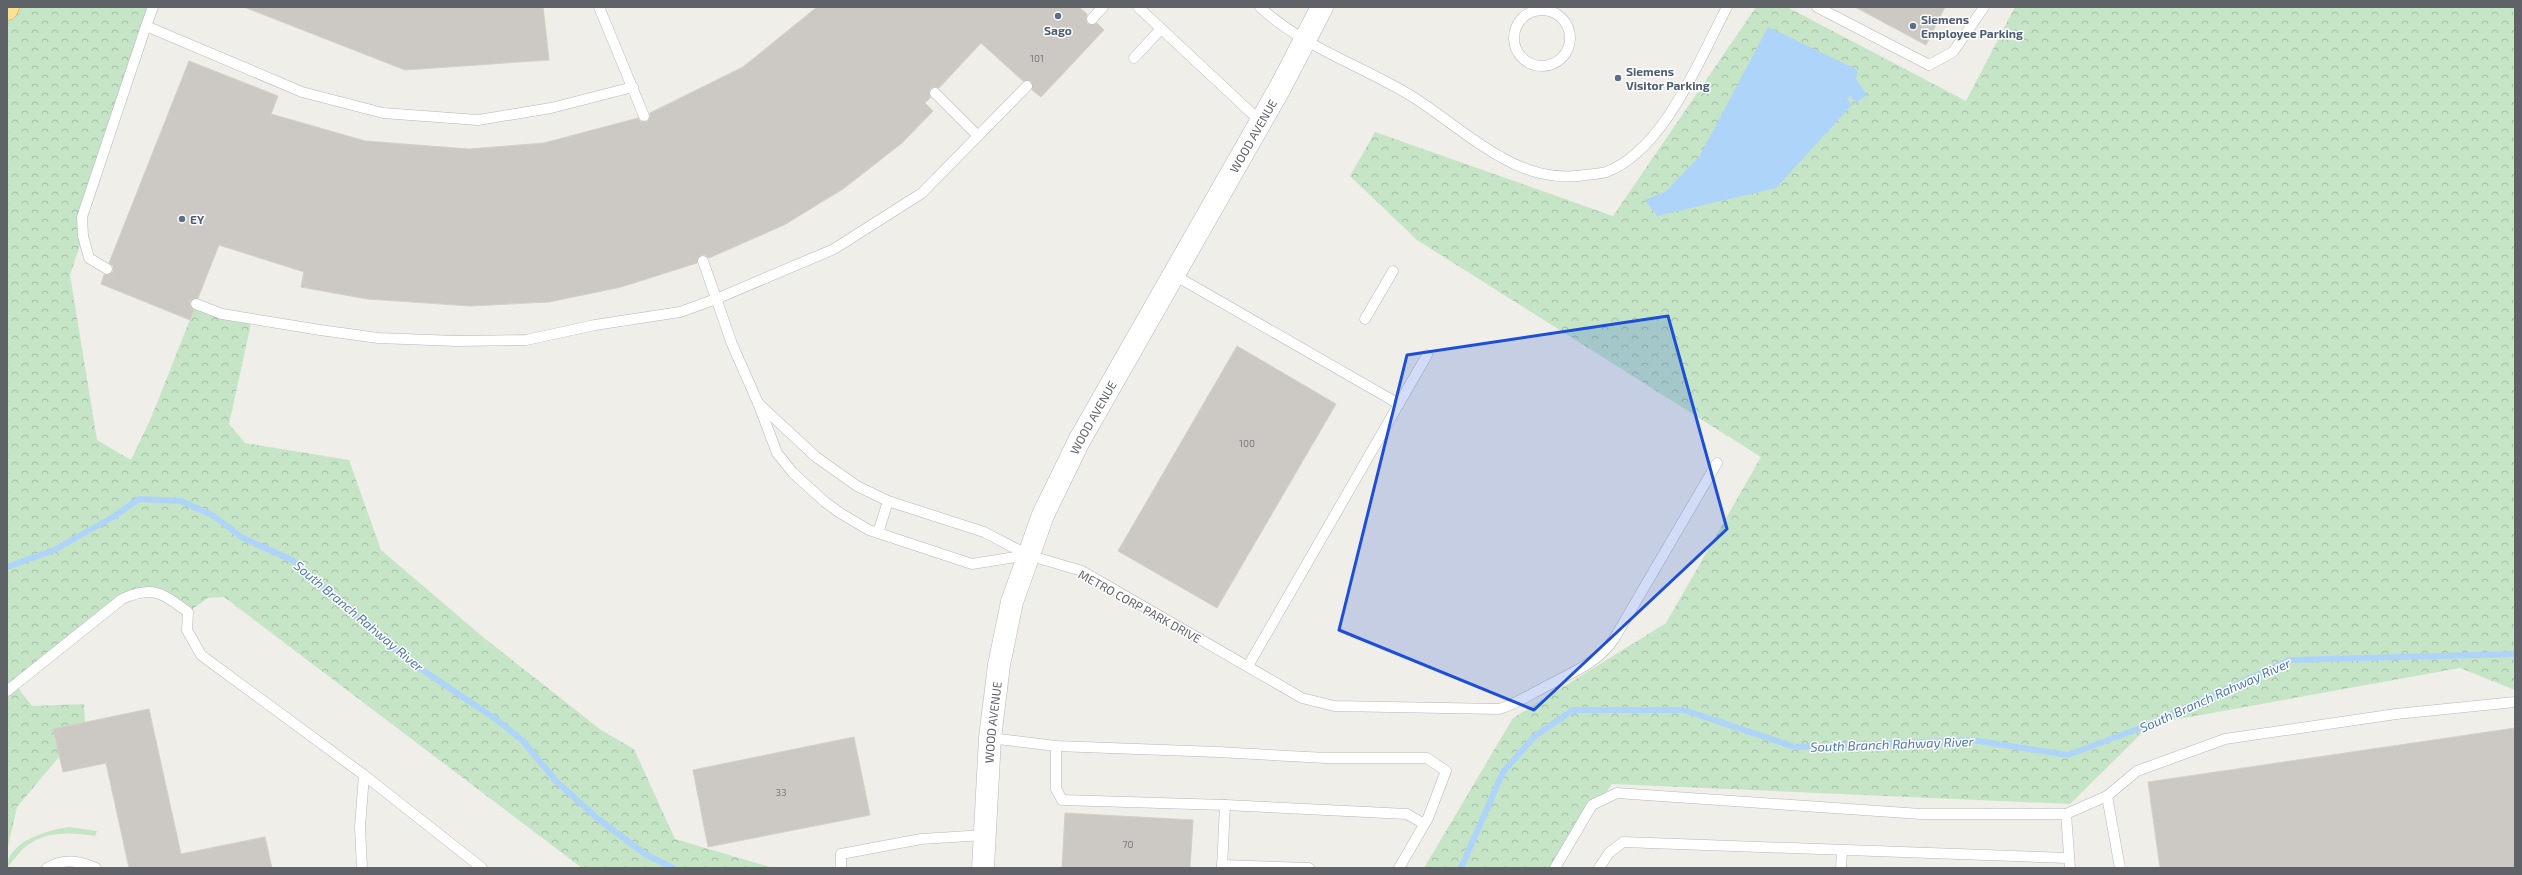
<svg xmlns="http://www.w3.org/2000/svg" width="2522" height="875" font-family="'Exo 2',sans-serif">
<defs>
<pattern id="forest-crowns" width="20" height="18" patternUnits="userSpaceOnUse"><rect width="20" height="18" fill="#c6e5c7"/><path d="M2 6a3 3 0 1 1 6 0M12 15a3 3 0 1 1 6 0" fill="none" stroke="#a4bda5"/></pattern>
</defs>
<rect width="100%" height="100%" fill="#f0eee8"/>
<g fill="url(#forest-crowns)">
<polygon points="8,7 153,7 82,217 83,236 70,275 97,440 131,460 151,418 196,304 252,319 229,424 245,443 349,460 381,550 483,637 601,730 634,749 675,839 773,868 582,868 224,597 208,598 188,612 163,594 140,591 15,684 32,706 84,704 85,722 54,729 59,757 17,807 7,851"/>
<polygon points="1756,7 1787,7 1966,101 2015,7 2515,7 2515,690 2460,668 2151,724 2070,804 1612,784 1555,868 1424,868 1513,718 1666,623 1761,457 1417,240 1350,176 1375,132 1613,216"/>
</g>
<path fill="#c6e5c7" d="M69,827L97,831L95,836C70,832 43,831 23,849C17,855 12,862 7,868C7,841 48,830 69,827Z"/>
<polygon fill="#aed5f9" points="1768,27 1858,70 1856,79 1867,95 1856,103 1850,96 1847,99 1852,105 1776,188 1657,216 1645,200 1666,191 1699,157"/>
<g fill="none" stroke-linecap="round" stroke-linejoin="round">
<g stroke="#aed5f9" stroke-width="6">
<polyline points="7,567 54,550 113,517 139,499 181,501 214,516 241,537 292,560 405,658 497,720 523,741 556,781 597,818 645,854 673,868"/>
<polyline points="1461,868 1503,772 1535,736 1573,710 1684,710 1795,747 1972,740 2068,755 2151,724 2289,660 2515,654"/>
</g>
</g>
<g fill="#ccc9c4" stroke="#d4d0c6">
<polygon points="244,7 543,7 549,60 405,70"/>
<polygon points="817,7 1079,7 1087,14 1086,21 1088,24 1097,23 1104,30 1041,97 1032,90 1031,81 1023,81 981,43 939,88 934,87 930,89 930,98 925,103 933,111 902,143 843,189 784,225 709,258 705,255 701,255 697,263 621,287 549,302 471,306 367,299 301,287 304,272 219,245 198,298 190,301 190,305 194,310 190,320 101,284 104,275 113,272 113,266 109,263 189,61 278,96 271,114 365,141 469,149 544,143 638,118 640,121 647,122 650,117 650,113 743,67"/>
<polygon points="1855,7 1945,7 1926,45"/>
<polygon points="1237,346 1336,404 1217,608 1118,551"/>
<polygon points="149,709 181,854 265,837 272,868 129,868 106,763 63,772 53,729"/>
<polygon points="2515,728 2515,868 2160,868 2148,782"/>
<polygon points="854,737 870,815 708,847 693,770"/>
<polygon points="1065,813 1193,820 1190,868 1062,868"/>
</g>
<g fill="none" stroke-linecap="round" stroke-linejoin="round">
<g stroke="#b5b7bb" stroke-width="11">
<g id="service">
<polyline points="153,7 146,26 302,92 383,113 478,120 551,108 633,87"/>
<polyline points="599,7 644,116"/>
<polyline points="1138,7 1261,122"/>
<path d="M1260,7C1304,48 1363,66 1413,97C1443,116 1470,140 1501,157C1526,172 1556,180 1585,175C1592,174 1600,174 1606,172C1664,151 1700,58 1727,7"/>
<polyline points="1817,7 1929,65 1953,52 1984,7"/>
<circle cx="1542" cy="38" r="28"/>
<polyline points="1092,19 1103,7"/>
<polyline points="1134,58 1161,29"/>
<polyline points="935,93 978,136"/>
<polyline points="703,261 732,344 758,403 777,453 793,473 825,502 840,513 869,530 972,564 1028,555"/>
<polyline points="107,269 89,258 83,236 82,217 146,26"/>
<polyline points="1174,275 1399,404"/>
<polyline points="196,304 222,314 320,330 378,338 457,341 526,340 595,325 680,312 716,299 834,249 922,193 1027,86"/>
<polyline points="1365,319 1393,271"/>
<path d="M758,403L816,457L857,486L888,501L984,532L1028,555L1082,571L1302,698L1334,706L1499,709C1514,705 1527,696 1541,689C1568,674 1596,665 1614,639L1717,463"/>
<polyline points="878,533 888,501"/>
<polyline points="1248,666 1427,355"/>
<path d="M7,691L122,599C153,585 162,593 188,612L187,630L201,655L364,775L482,868"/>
<polyline points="990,738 1056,746 1218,752 1326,758 1427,758 1446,771 1428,818 1399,868"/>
<polyline points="1056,746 1056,789 1062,800 1225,805 1222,868"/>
<polyline points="2107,796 2120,868"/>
<polyline points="1225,805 1407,814 1424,824"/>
<polyline points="2066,814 2107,796 2137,771 2225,739 2396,714 2515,702"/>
<polyline points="1222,865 1309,868"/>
<path d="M47,868C63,858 79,860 96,868"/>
<polyline points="362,868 360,827 364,775"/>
<polyline points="841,868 841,854 921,839 985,835"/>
<polyline points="1555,868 1592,805 1617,793 1921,814 2066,814 2070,868"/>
<polyline points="1599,868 1609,853 1623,842 2068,858"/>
<polyline points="1841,868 1842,851"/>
</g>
</g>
<g stroke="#b5b7bb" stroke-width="23">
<g id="tertiary">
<path id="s1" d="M983,868L990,738L999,665L1012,602L1043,515L1079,441L1280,88L1322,7"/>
</g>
</g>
<g stroke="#e8ad10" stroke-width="23">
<polyline id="motorway" points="7,9 8,7"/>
</g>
<use href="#service" stroke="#fff" stroke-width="10"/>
<use href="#tertiary" stroke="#fff" stroke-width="22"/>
<use href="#motorway" stroke="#f6e298" stroke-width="22"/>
</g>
<path fill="#1d4ed8" fill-opacity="0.2" stroke="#1d4ed8" stroke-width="3" stroke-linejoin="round" d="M1668,316L1727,529L1534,710L1339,630L1407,355Z"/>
<g fill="#5c6f8a" stroke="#fff" stroke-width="1.5">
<circle cx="1058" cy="16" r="4"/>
<circle cx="1913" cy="26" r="4"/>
<circle cx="1618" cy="78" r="4"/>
<circle cx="182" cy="219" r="4"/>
</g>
<g text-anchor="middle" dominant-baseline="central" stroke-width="3" stroke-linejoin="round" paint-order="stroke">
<g font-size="10" fill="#7a7c7e">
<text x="1037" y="58">101</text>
<text x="1247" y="443">100</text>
<text x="781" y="792">33</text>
<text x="1128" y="844">70</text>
</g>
<g font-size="12" font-weight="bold" fill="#4e5e75" stroke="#fff" text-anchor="start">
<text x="1921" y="19">Siemens<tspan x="1921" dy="14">Employee Parking</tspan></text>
<text x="1058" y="30" text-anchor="middle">Sago</text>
<text x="1626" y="71">Siemens<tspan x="1626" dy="14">Visitor Parking</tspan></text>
<text x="190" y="219">EY</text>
</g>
<g font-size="12" fill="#5f6267" stroke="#fff">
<text stroke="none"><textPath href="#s1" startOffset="794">WOOD AVENUE</textPath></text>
<text stroke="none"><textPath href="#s1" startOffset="470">WOOD AVENUE</textPath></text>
<text transform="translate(1140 606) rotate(29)">METRO CORP PARK DRIVE</text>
<text stroke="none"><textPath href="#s1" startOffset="146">WOOD AVENUE</textPath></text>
</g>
<g font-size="13" font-style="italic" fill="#4b76ac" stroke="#fff">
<text transform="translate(359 616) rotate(40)">South Branch Rahway River</text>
<text transform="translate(2215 695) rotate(-24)">South Branch Rahway River</text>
<text transform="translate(1892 744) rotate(-2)">South Branch Rahway River</text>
</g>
</g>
<rect width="2522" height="875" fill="none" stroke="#5f6267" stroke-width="16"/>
</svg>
